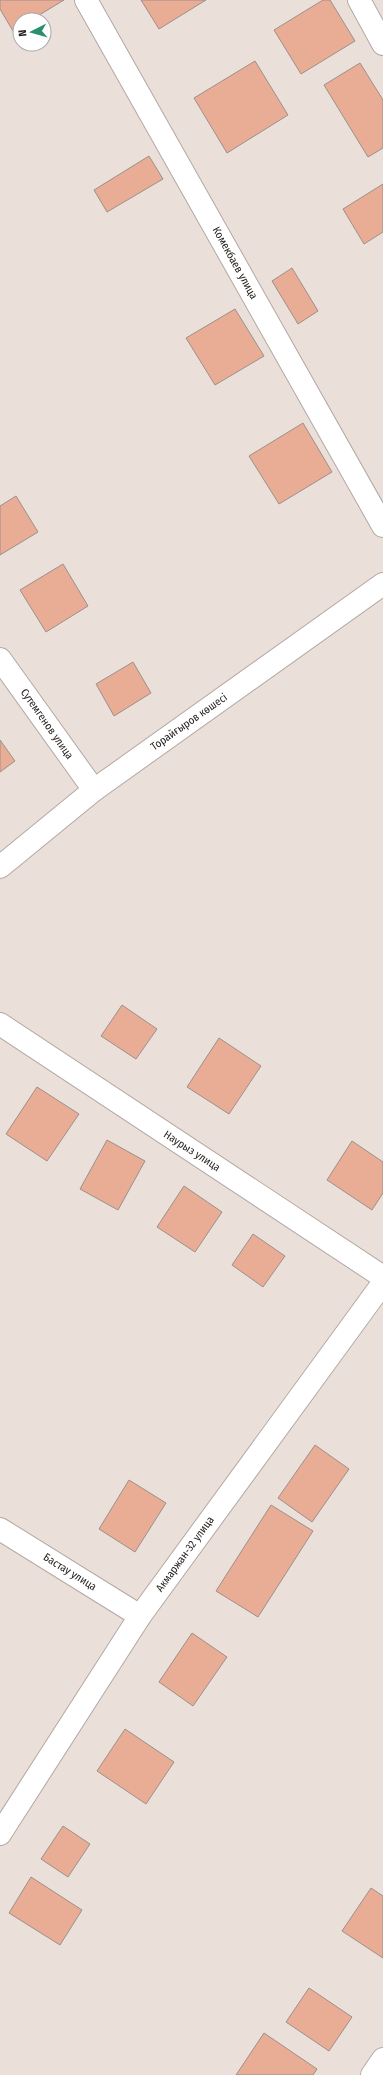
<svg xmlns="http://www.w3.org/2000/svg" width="383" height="2075" font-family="'Fira Sans Condensed',sans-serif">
<rect width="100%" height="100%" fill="#ebdfda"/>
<g fill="#e9ac94" stroke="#9b908c">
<polygon points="0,0 64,0 31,20 20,20 20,27 13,31 0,9"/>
<polygon points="141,0 206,0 159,29"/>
<polygon points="323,0 330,0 355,41 301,74 274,30"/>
<polygon points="255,61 288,115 227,153 194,98"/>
<polygon points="360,63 383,100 383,148 368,157 324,85"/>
<polygon points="149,156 163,179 107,212 94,190"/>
<polygon points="383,184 383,232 364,244 343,209"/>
<polygon points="292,268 318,311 298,324 272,281"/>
<polygon points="235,309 264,356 215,385 186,338"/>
<polygon points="303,423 332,472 279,504 249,456"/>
<polygon points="16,496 38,532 0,555 0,506"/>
<polygon points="63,564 88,606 46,632 20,590"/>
<polygon points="133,662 151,693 114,716 96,684"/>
<polygon points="0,740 15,761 0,772"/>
<polygon points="122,1005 157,1029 136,1059 101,1036"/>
<polygon points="219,1038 261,1066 229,1114 187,1087"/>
<polygon points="37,1087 79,1114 47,1161 6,1134"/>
<polygon points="107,1140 145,1161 118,1210 80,1189"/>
<polygon points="352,1141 383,1162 383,1193 372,1210 327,1180"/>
<polygon points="184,1186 222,1212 195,1252 157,1227"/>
<polygon points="253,1234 285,1256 263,1287 232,1265"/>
<polygon points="315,1445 349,1469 312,1522 278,1498"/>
<polygon points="129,1480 166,1503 135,1552 99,1529"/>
<polygon points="271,1505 313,1531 258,1617 216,1591"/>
<polygon points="192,1633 227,1657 193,1706 159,1682"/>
<polygon points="125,1729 174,1762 146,1804 97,1771"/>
<polygon points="63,1826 90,1844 68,1877 41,1859"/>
<polygon points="31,1877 82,1910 60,1945 9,1913"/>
<polygon points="371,1888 383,1896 383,1958 342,1931"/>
<polygon points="309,1988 352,2017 329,2051 286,2022"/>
<polygon points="264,2033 317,2069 313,2075 236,2075"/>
</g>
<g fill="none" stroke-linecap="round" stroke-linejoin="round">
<g stroke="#b3a8a4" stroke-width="24">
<g id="minor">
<polyline points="86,0 383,526"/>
<polyline points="359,0 383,44"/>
<polyline points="0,659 94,790"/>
<polyline points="0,1024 383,1277"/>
<polyline points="0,1529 140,1616"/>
<polyline points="0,1834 140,1616 383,1283"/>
<polyline points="372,2075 383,2059"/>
</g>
</g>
<g stroke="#b3a8a4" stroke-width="24">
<polyline id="tertiary" points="0,867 94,790 383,584"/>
</g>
<use href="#minor" stroke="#fff" stroke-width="22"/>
<use href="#tertiary" stroke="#fff" stroke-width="22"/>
</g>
<g text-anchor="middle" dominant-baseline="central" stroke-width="3" stroke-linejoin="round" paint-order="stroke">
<g font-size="11" fill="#292523" stroke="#fff">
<text transform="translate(235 263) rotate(61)">Комекбаев улица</text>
<text transform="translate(189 722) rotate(-35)">Торайғыров көшесі</text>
<text transform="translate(47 724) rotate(55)">Сутемгенов улица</text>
<text transform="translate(192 1151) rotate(33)">Наурыз улица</text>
<text transform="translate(185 1554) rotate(-54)">Акмаржан-32 улица</text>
<text transform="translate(70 1572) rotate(32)">Бастау улица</text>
</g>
</g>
<g transform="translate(32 32) rotate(264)"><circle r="19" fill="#ffffff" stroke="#a9a8a7"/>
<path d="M0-3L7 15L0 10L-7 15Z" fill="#2a8f6b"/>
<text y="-6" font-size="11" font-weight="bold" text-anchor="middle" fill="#292523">N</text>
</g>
</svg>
